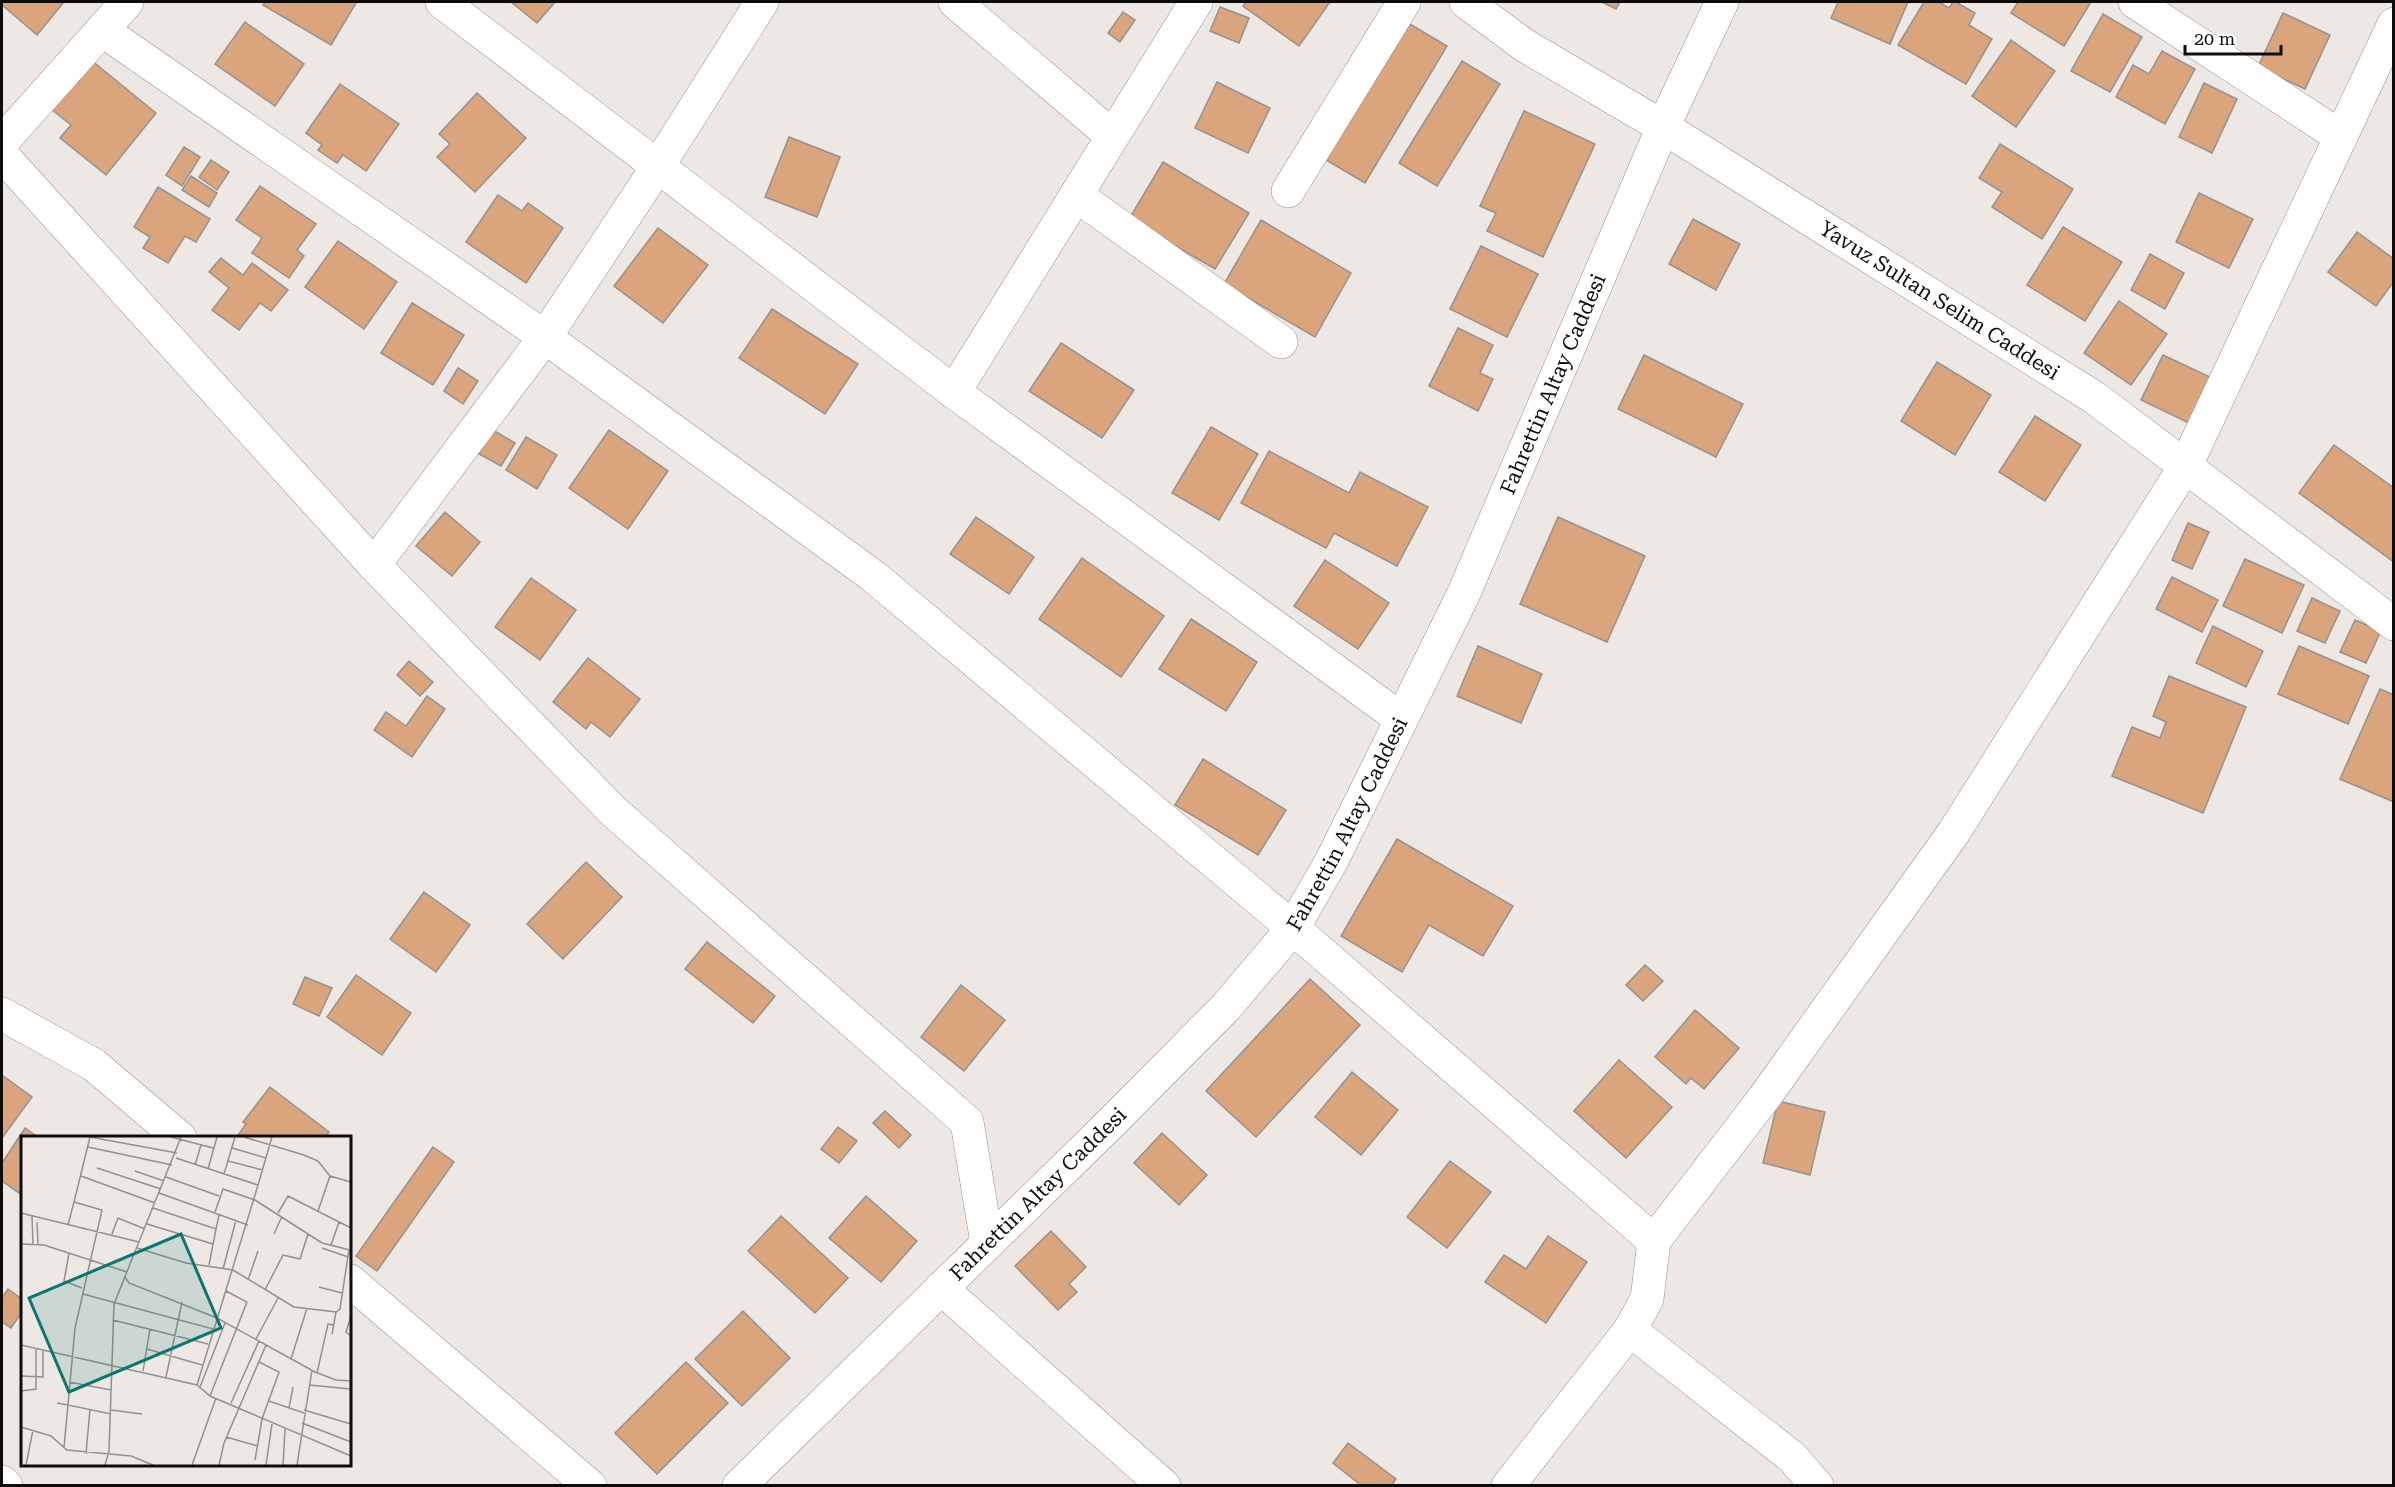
<svg xmlns="http://www.w3.org/2000/svg" width="2395" height="1487" font-family="'Roboto Serif',serif">
<rect width="100%" height="100%" fill="#ede8e4"/>
<g fill="#daa47d" stroke="#97928e" stroke-width="1.5">
<polygon points="2,2 64,2 37,35 2,5"/>
<polygon points="265,2 354,2 356,3 331,45 263,5"/>
<polygon points="511,2 555,2 537,23"/>
<polygon points="1246,2 1330,2 1299,46 1243,6"/>
<polygon points="1602,2 1620,2 1616,9"/>
<polygon points="1838,2 1908,2 1890,44 1831,18"/>
<polygon points="1924,2 1939,2 1949,8 1953,2 1956,2 1975,13 1969,25 1992,39 1966,84 1898,45"/>
<polygon points="2018,2 2091,2 2064,46 2011,13"/>
<polygon points="1220,7 1249,18 1239,43 1210,31"/>
<polygon points="1123,12 1135,20 1120,42 1108,33"/>
<polygon points="2283,13 2330,35 2305,89 2258,67"/>
<polygon points="2103,14 2142,37 2110,92 2071,71"/>
<polygon points="1403,20 1447,46 1365,183 1321,157"/>
<polygon points="245,22 304,64 275,106 215,64"/>
<polygon points="2011,40 2055,71 2016,127 1972,96"/>
<polygon points="2162,51 2195,69 2165,124 2116,97 2133,65 2149,74"/>
<polygon points="91,60 156,113 106,175 60,138 71,125 51,109"/>
<polygon points="1462,61 1500,84 1437,186 1399,163"/>
<polygon points="1217,82 1270,108 1248,153 1195,128"/>
<polygon points="2204,83 2237,99 2212,153 2179,137"/>
<polygon points="340,84 399,124 366,171 343,155 337,163 318,150 322,145 306,133"/>
<polygon points="477,93 526,138 475,192 437,157 450,144 439,134"/>
<polygon points="1524,111 1595,144 1543,257 1487,231 1496,213 1480,206"/>
<polygon points="789,137 840,157 817,217 765,197"/>
<polygon points="2000,144 2073,189 2042,239 1992,207 2002,192 1979,178"/>
<polygon points="184,147 200,157 182,186 166,175"/>
<polygon points="211,160 229,172 217,190 199,177"/>
<polygon points="1163,162 1249,213 1215,269 1129,219"/>
<polygon points="191,176 217,193 209,207 182,190"/>
<polygon points="260,186 316,224 297,250 304,256 289,278 252,253 262,238 236,220"/>
<polygon points="158,187 210,219 196,242 185,236 168,263 143,248 150,237 134,227"/>
<polygon points="2199,193 2253,219 2229,268 2176,242"/>
<polygon points="498,195 522,211 528,203 563,228 526,283 466,242"/>
<polygon points="1693,219 1740,244 1716,290 1669,264"/>
<polygon points="1261,220 1351,273 1315,337 1224,284"/>
<polygon points="2063,227 2122,262 2085,321 2027,285"/>
<polygon points="658,228 708,265 663,323 614,286"/>
<polygon points="2357,232 2394,259 2394,281 2376,306 2328,272"/>
<polygon points="338,241 397,282 364,329 305,287"/>
<polygon points="1481,246 1538,274 1507,337 1450,309"/>
<polygon points="2150,254 2184,273 2165,309 2131,290"/>
<polygon points="221,258 243,275 252,263 288,290 271,311 260,303 239,330 212,310 229,288 209,272"/>
<polygon points="2119,301 2167,334 2131,385 2084,353"/>
<polygon points="412,303 464,335 433,385 381,353"/>
<polygon points="772,309 858,364 825,414 739,358"/>
<polygon points="1458,328 1493,345 1480,373 1493,379 1478,411 1429,386"/>
<polygon points="1061,343 1134,390 1102,438 1029,391"/>
<polygon points="1644,355 1743,404 1716,457 1618,409"/>
<polygon points="2163,355 2210,377 2189,423 2141,400"/>
<polygon points="1937,362 1991,395 1955,455 1901,421"/>
<polygon points="458,368 478,381 463,404 444,391"/>
<polygon points="2035,416 2081,445 2045,501 1999,472"/>
<polygon points="1211,427 1258,454 1219,520 1172,493"/>
<polygon points="493,430 515,443 501,466 479,454"/>
<polygon points="609,430 668,471 628,529 569,488"/>
<polygon points="526,437 557,455 537,489 506,470"/>
<polygon points="2334,445 2394,488 2394,562 2299,493"/>
<polygon points="1269,451 1349,493 1360,472 1428,507 1397,566 1334,533 1326,548 1241,503"/>
<polygon points="445,512 480,542 452,576 416,546"/>
<polygon points="976,517 1034,557 1009,594 950,554"/>
<polygon points="1558,517 1645,556 1607,642 1520,604"/>
<polygon points="2188,523 2209,532 2192,569 2172,560"/>
<polygon points="1082,558 1164,616 1121,677 1039,619"/>
<polygon points="2245,559 2304,585 2282,633 2223,606"/>
<polygon points="1325,560 1389,603 1358,649 1294,606"/>
<polygon points="2172,577 2218,600 2202,632 2156,609"/>
<polygon points="531,578 576,610 540,660 495,627"/>
<polygon points="2312,598 2340,611 2325,643 2297,631"/>
<polygon points="1191,619 1257,662 1226,711 1159,669"/>
<polygon points="2355,620 2381,631 2366,663 2340,652"/>
<polygon points="2213,626 2263,651 2246,687 2196,663"/>
<polygon points="1478,646 1542,674 1521,723 1457,696"/>
<polygon points="2299,646 2369,676 2348,724 2278,694"/>
<polygon points="588,658 640,699 610,737 591,722 586,729 553,702"/>
<polygon points="409,661 433,682 420,696 397,675"/>
<polygon points="2169,676 2246,707 2203,813 2112,776 2132,727 2160,738 2166,722 2153,716"/>
<polygon points="2380,689 2394,695 2394,802 2340,779"/>
<polygon points="427,696 445,709 412,757 374,730 386,712 406,726"/>
<polygon points="1203,759 1286,810 1258,855 1175,805"/>
<polygon points="1397,839 1513,906 1483,956 1429,925 1402,972 1341,936"/>
<polygon points="586,862 622,897 563,959 527,924"/>
<polygon points="424,892 470,925 436,972 390,939"/>
<polygon points="707,942 775,996 753,1023 685,969"/>
<polygon points="1645,965 1663,981 1643,1001 1626,985"/>
<polygon points="356,975 411,1013 382,1055 327,1017"/>
<polygon points="305,977 332,988 319,1016 293,1004"/>
<polygon points="1310,979 1360,1025 1256,1137 1206,1091"/>
<polygon points="961,985 1005,1020 964,1071 921,1037"/>
<polygon points="1695,1010 1739,1048 1704,1089 1691,1078 1686,1084 1655,1057"/>
<polygon points="1619,1060 1672,1107 1626,1158 1574,1111"/>
<polygon points="1352,1072 1398,1110 1361,1155 1315,1117"/>
<polygon points="2,1075 32,1097 2,1138"/>
<polygon points="270,1087 329,1132 325,1138 236,1138 246,1124 243,1122"/>
<polygon points="1778,1101 1825,1112 1810,1175 1763,1163"/>
<polygon points="885,1111 911,1135 899,1148 873,1123"/>
<polygon points="838,1127 857,1141 839,1163 821,1149"/>
<polygon points="25,1128 39,1138 22,1138 22,1195 2,1181 2,1163"/>
<polygon points="1162,1133 1207,1175 1179,1205 1134,1163"/>
<polygon points="433,1147 454,1162 377,1271 356,1256"/>
<polygon points="1450,1161 1491,1192 1447,1248 1407,1217"/>
<polygon points="866,1196 917,1241 881,1282 829,1238"/>
<polygon points="781,1216 848,1278 815,1313 748,1251"/>
<polygon points="1051,1231 1086,1267 1069,1284 1077,1292 1058,1310 1015,1266"/>
<polygon points="1548,1236 1587,1262 1546,1323 1485,1282 1504,1255 1526,1269"/>
<polygon points="8,1289 22,1299 22,1312 11,1328 2,1322 2,1298"/>
<polygon points="743,1311 790,1358 742,1406 695,1359"/>
<polygon points="686,1362 728,1403 657,1474 615,1433"/>
<polygon points="1348,1443 1396,1479 1391,1486 1362,1486 1333,1463"/>
</g>
<g fill="none" stroke-linecap="round" stroke-linejoin="round">
<g stroke="#96918d" stroke-width="34">
<g id="minor">
<polyline points="442,2 954,392 1401,719"/>
<polyline points="955,2 1112,136"/>
<path id="s1" d="M1466,2L1524,45L1663,127L2095,398L2394,624"/>
<polyline points="2135,2 2341,137"/>
<polyline points="102,30 545,337 873,576 1293,928 1654,1241"/>
<polyline points="2,142 127,2"/>
<polyline points="2,155 374,565 613,811 967,1122 987,1243"/>
<polyline points="1288,191 1404,2"/>
<polyline points="1076,195 1281,342"/>
<polyline points="954,392 1196,2"/>
<polyline points="374,565 545,337 658,166 762,2"/>
<polyline points="2,1014 94,1065 180,1138"/>
<polyline points="350,1281 590,1486"/>
<polyline points="941,1288 1164,1486"/>
<polyline points="1630,1330 1793,1458 1817,1486"/>
<polyline points="2,1482 6,1486"/>
<path id="s2" d="M739,1486L1112,1122L1226,1007L1293,928L1332,860L1464,593L1663,127L1722,2"/>
<polyline points="1508,1486 1630,1330 1647,1299 1654,1241 1764,1098 1954,832 2186,465 2394,24"/>
</g>
</g>
<use href="#minor" stroke="#fff" stroke-width="33"/>
</g>
<g text-anchor="middle" dominant-baseline="central" stroke-width="5" stroke-linejoin="round" paint-order="stroke">
<g font-size="21" fill="#0f0d0c" stroke="#fff">
<text stroke="none"><textPath href="#s1" startOffset="560">Yavuz Sultan Selim Caddesi</textPath></text>
<text stroke="none"><textPath href="#s2" startOffset="1390">Fahrettin Altay Caddesi</textPath></text>
<text stroke="none"><textPath href="#s2" startOffset="904">Fahrettin Altay Caddesi</textPath></text>
<text stroke="none"><textPath href="#s2" startOffset="418">Fahrettin Altay Caddesi</textPath></text>
</g>
</g>
<g transform="translate(21 1136)">
<rect width="330" height="330" fill="#ede8e4"/>
<path fill="none" stroke="#94908e" stroke-width="1.5" d="M69,1L156,17M150,1L192,12M223,1L283,19L297,25L309,40L330,46M67,11L151,29M211,12L245,22M155,22L237,49L176,249M207,25L242,34M174,29L180,9M76,32L140,53M187,33L196,1M114,35L143,45M203,38L214,1M60,40L134,67M145,41L198,60M237,49L251,1M138,57L227,89M53,66L69,1M132,72L195,93L198,79M297,75L309,40M194,76L202,53L234,64L301,107L329,114M0,77L118,106M257,77L267,60L330,92M11,80L12,108M16,86L17,108M126,88L192,108M47,89L53,66L81,74L54,192L47,269L90,278M91,98L97,82L124,93M253,98L261,80M0,108L23,109L106,136M310,109L318,86M116,112L165,127L212,134L273,171L315,176L319,173L328,113M301,112L327,121M48,117L43,145L61,152M188,129L195,93M202,133L215,84M104,141L108,147L196,182L294,236L315,244L330,245M227,144L237,115M298,151L321,157M244,154L262,119L279,123L287,98M62,158L192,193M330,180L325,196L330,200M92,184L187,208M311,198L315,176M235,203L257,162M0,209L176,249L189,260L330,320M126,213L181,229M270,223L286,172M122,235L129,193M296,237L307,188L313,189M0,240L22,241V214M145,241L161,166M48,246L90,254M288,249L330,253M179,251L204,187M0,255L15,253V212M189,260L226,166L205,155M248,265L283,277M36,267L47,269L43,311M210,267L238,205M268,272L272,251M90,274L121,278M283,274L330,288M281,287L330,306M0,291L30,300L46,314L110,320L132,329M205,301L237,310M65,318L69,273M234,324L241,283L258,236L238,226M5,329L12,294M84,329L88,315L93,168L160,1M171,329L195,262M198,329L203,307L245,209M245,329L251,288M262,329L264,293M276,329L291,234"/>
<path fill="#0f766e" fill-opacity="0.15" stroke="#0f766e" stroke-width="3" d="M160,98L200,192L48,256L8,162Z"/>
<rect width="330" height="330" fill="none" stroke="#0f0d0c" stroke-width="3"/>
</g>
<rect width="2395" height="1487" fill="none" stroke="#0f0d0c" stroke-width="6"/>
<path d="M2185 45v9h96v-9" fill="none" stroke="#0f0d0c" stroke-width="3"/>
<text x="2194" y="45" font-size="18" fill="#0f0d0c" stroke="#ffffff" stroke-width="4.5" paint-order="stroke">20 m</text>
</svg>
